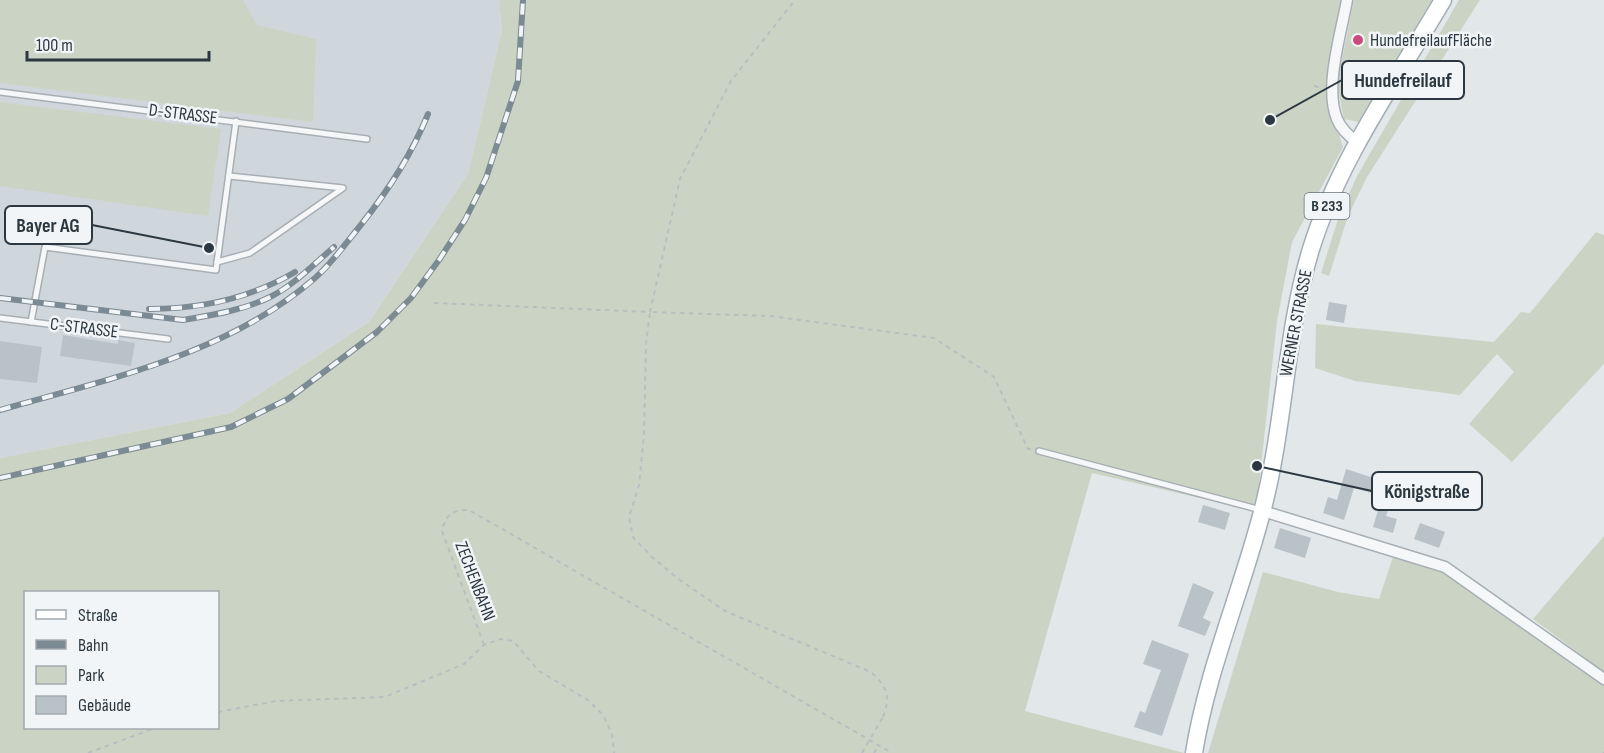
<svg xmlns="http://www.w3.org/2000/svg" width="1604" height="753" font-family="'Sofia Sans Condensed',sans-serif">
<rect width="100%" height="100%" fill="#e2e7ea"/>
<polygon fill="#d0d7dc" points="0,0 499,0 502,30 468,174 369,322 230,413 0,458"/>
<g fill="#cbd4c4" fill-rule="evenodd">
<polygon points="0,0 243,0 257,25 316,39 313,122 0,83"/>
<path d="M499,0H1343L1326,92L1343,147L1292,242L1277,321L1256,511L1092,473L1025,711L1184,753H0V458L230,413L369,322L468,174L502,30ZM26,592H218V728H26Z"/>
<polygon points="1354,0 1432,0 1359,122 1344,119 1337,84"/>
<polygon points="1459,0 1480,0 1367,177 1348,216 1329,276 1321,273 1339,216 1357,176"/>
<polygon points="0,102 221,129 208,216 0,186"/>
<polygon points="1596,232 1604,235 1604,364 1512,462 1469,424 1514,372 1497,354 1460,395 1355,381 1315,368 1316,324 1494,342 1521,312 1530,313"/>
<polygon points="1604,536 1604,672 1533,619"/>
<polygon points="1393,557 1438,569 1604,685 1604,753 1208,753 1263,572 1338,592 1379,599"/>
</g>
<g fill="#b9c2c7">
<polygon points="1329,302 1347,305 1344,323 1326,320"/>
<polygon points="63,335 118,344 118,340 135,343 131,366 60,356"/>
<polygon points="0,341 42,347 37,383 0,379"/>
<polygon points="1346,469 1386,482 1382,496 1354,488 1344,520 1323,513 1328,497 1337,500"/>
<polygon points="1382,497 1391,500 1386,516 1397,519 1393,533 1373,527"/>
<polygon points="1203,505 1230,513 1225,530 1198,522"/>
<polygon points="1420,523 1445,532 1439,548 1414,539"/>
<polygon points="1280,528 1311,538 1305,558 1274,548"/>
<polygon points="1193,583 1214,592 1203,618 1211,622 1205,636 1178,626"/>
<polygon points="1152,640 1189,654 1162,736 1134,727 1140,711 1145,713 1161,670 1143,664"/>
</g>
<g fill="none" stroke-linecap="round" stroke-linejoin="round">
<g stroke="#a7afb4" stroke-width="8">
<g id="service">
<polyline points="0,92 367,139"/>
<polyline points="217,262 250,253 343,188 229,176"/>
<polyline points="0,318 168,339"/>
<polyline points="31,322 45,247 216,270 236,121"/>
<polyline points="1039,451 1261,510"/>
</g>
</g>
<g stroke="#a7afb4" stroke-width="13">
<g id="minor">
<path d="M1347,0C1341,34 1324,87 1337,119C1341,129 1350,137 1358,143"/>
<polyline points="1263,511 1445,567 1604,679"/>
</g>
</g>
<g stroke="#a2aeb5" stroke-width="19">
<path id="primary" d="M1194,753C1207,671 1241,593 1262,512C1285,426 1285,334 1311,249C1339,159 1396,80 1443,0"/>
</g>
<g stroke="#b8bec1" stroke-width="2" stroke-dasharray="4.5 4.5" stroke-linecap="butt">
<polyline points="1314,86 1323,88"/>
<polyline points="434,303 650,312 680,179 731,81 795,0"/>
<path d="M484,645L442,531C446,514 452,510 469,510L892,753"/>
<polyline points="218,712 276,701 385,697 464,664 484,645 500,639 513,641 539,671 588,700 603,715 612,734 614,753"/>
<path d="M883,717C891,696 887,687 871,672L725,611L677,578L652,557L633,537L629,517L639,485L644,435L646,344L650,312L770,316L934,338L994,377L1028,449H1031"/>
<polyline points="88,753 155,728"/>
<polyline points="874,753 879,745"/>
<polyline points="1603,753 1604,752"/>
</g>
<use href="#service" stroke="#f5f7f8" stroke-width="5"/>
<use href="#minor" stroke="#f5f7f8" stroke-width="10"/>
<use href="#primary" stroke="#fff" stroke-width="16"/>
<g stroke="#7c8a93" stroke-width="6">
<g id="rail">
<path d="M0,298L183,320C213,315 245,310 272,296C295,284 314,264 334,247"/>
<path d="M149,309C201,309 249,299 295,272"/>
<path d="M0,410C109,379 228,354 315,278C332,263 346,243 360,226C388,191 411,156 428,114"/>
<polyline points="0,478 231,427 288,399 377,332 411,298 439,260 465,220 486,178 518,81 523,0"/>
</g>
</g>
<use href="#rail" stroke="#f2f5f7" stroke-width="4" stroke-dasharray="11" stroke-linecap="butt"/>
<polyline stroke="#b8bec1" stroke-width="2" stroke-dasharray="4.5 4.5" stroke-linecap="butt" points="862,753 883,717"/>
</g>
<circle fill="#ca4c7d" stroke="#f2f5f7" stroke-width="2" cx="1358" cy="40" r="6"/>
<g text-anchor="middle" dominant-baseline="central" stroke-width="5" stroke-linejoin="round" paint-order="stroke">
<rect fill="#f2f5f7" stroke="#677178" stroke-width="1.5" x="1304.5" y="193" width="45" height="26" rx="4.5"/>
<g font-size="16" font-weight="bold" fill="#2b3841">
<text x="1327" y="206">B 233</text>
</g>
<g font-size="18" fill="#2b3841" stroke="#f2f5f7" text-anchor="start">
<text x="1370" y="40">HundefreilaufFläche</text>
</g>
<g font-size="18" fill="#2b3841" stroke="#f2f5f7">
<text transform="translate(183 114) rotate(7)">D-STRASSE</text>
<text transform="translate(1296 323) rotate(-79)">WERNER STRASSE</text>
<text transform="translate(84 328) rotate(7)">C-STRASSE</text>
<text transform="translate(475 581) rotate(69)">ZECHENBAHN</text>
</g>
</g>
<path fill="none" stroke="#2b3841" stroke-width="2" d="M1270 120L1342 80M209 248L92 225M1257 466L1372 491"/>
<g fill="#2b3841" stroke="#f2f5f7" stroke-width="2">
<circle cx="1270" cy="120" r="6"/>
<circle cx="209" cy="248" r="6"/>
<circle cx="1257" cy="466" r="6"/>
</g>
<g fill="#f2f5f7" stroke="#2b3841" stroke-width="2">
<rect x="1342" y="61" width="122" height="38" rx="6"/>
<rect x="5" y="206" width="87" height="38" rx="6"/>
<rect x="1372" y="472" width="110" height="38" rx="6"/>
</g>
<g font-size="20" text-anchor="middle" font-weight="bold" fill="#2b3841">
<text x="1403" y="87">Hundefreilauf</text>
<text x="48" y="232">Bayer AG</text>
<text x="1427" y="498">Königstraße</text>
</g>
<rect x="24" y="591" width="195" height="138" fill="#f2f5f7" stroke="#a2a9ae" stroke-width="1.5"/>
<rect x="36" y="610" width="30" height="9" fill="#ffffff" stroke="#a2a9ae" stroke-width="1.5"/>
<text x="78" y="621" font-size="18" fill="#2b3841">Straße</text>
<rect x="36" y="640" width="30" height="9" fill="#7c8a93" stroke="#a2a9ae" stroke-width="1.5"/>
<text x="78" y="651" font-size="18" fill="#2b3841">Bahn</text>
<rect x="36" y="666" width="30" height="18" fill="#cbd4c4" stroke="#a2a9ae" stroke-width="1.5"/>
<text x="78" y="681" font-size="18" fill="#2b3841">Park</text>
<rect x="36" y="696" width="30" height="18" fill="#b9c2c7" stroke="#a2a9ae" stroke-width="1.5"/>
<text x="78" y="711" font-size="18" fill="#2b3841">Gebäude</text>
<path d="M27 51v9h182v-9" fill="none" stroke="#2b3841" stroke-width="3"/>
<text x="36" y="51" font-size="18" fill="#2b3841" stroke="#f2f5f7" stroke-width="4.5" paint-order="stroke">100 m</text>
</svg>
